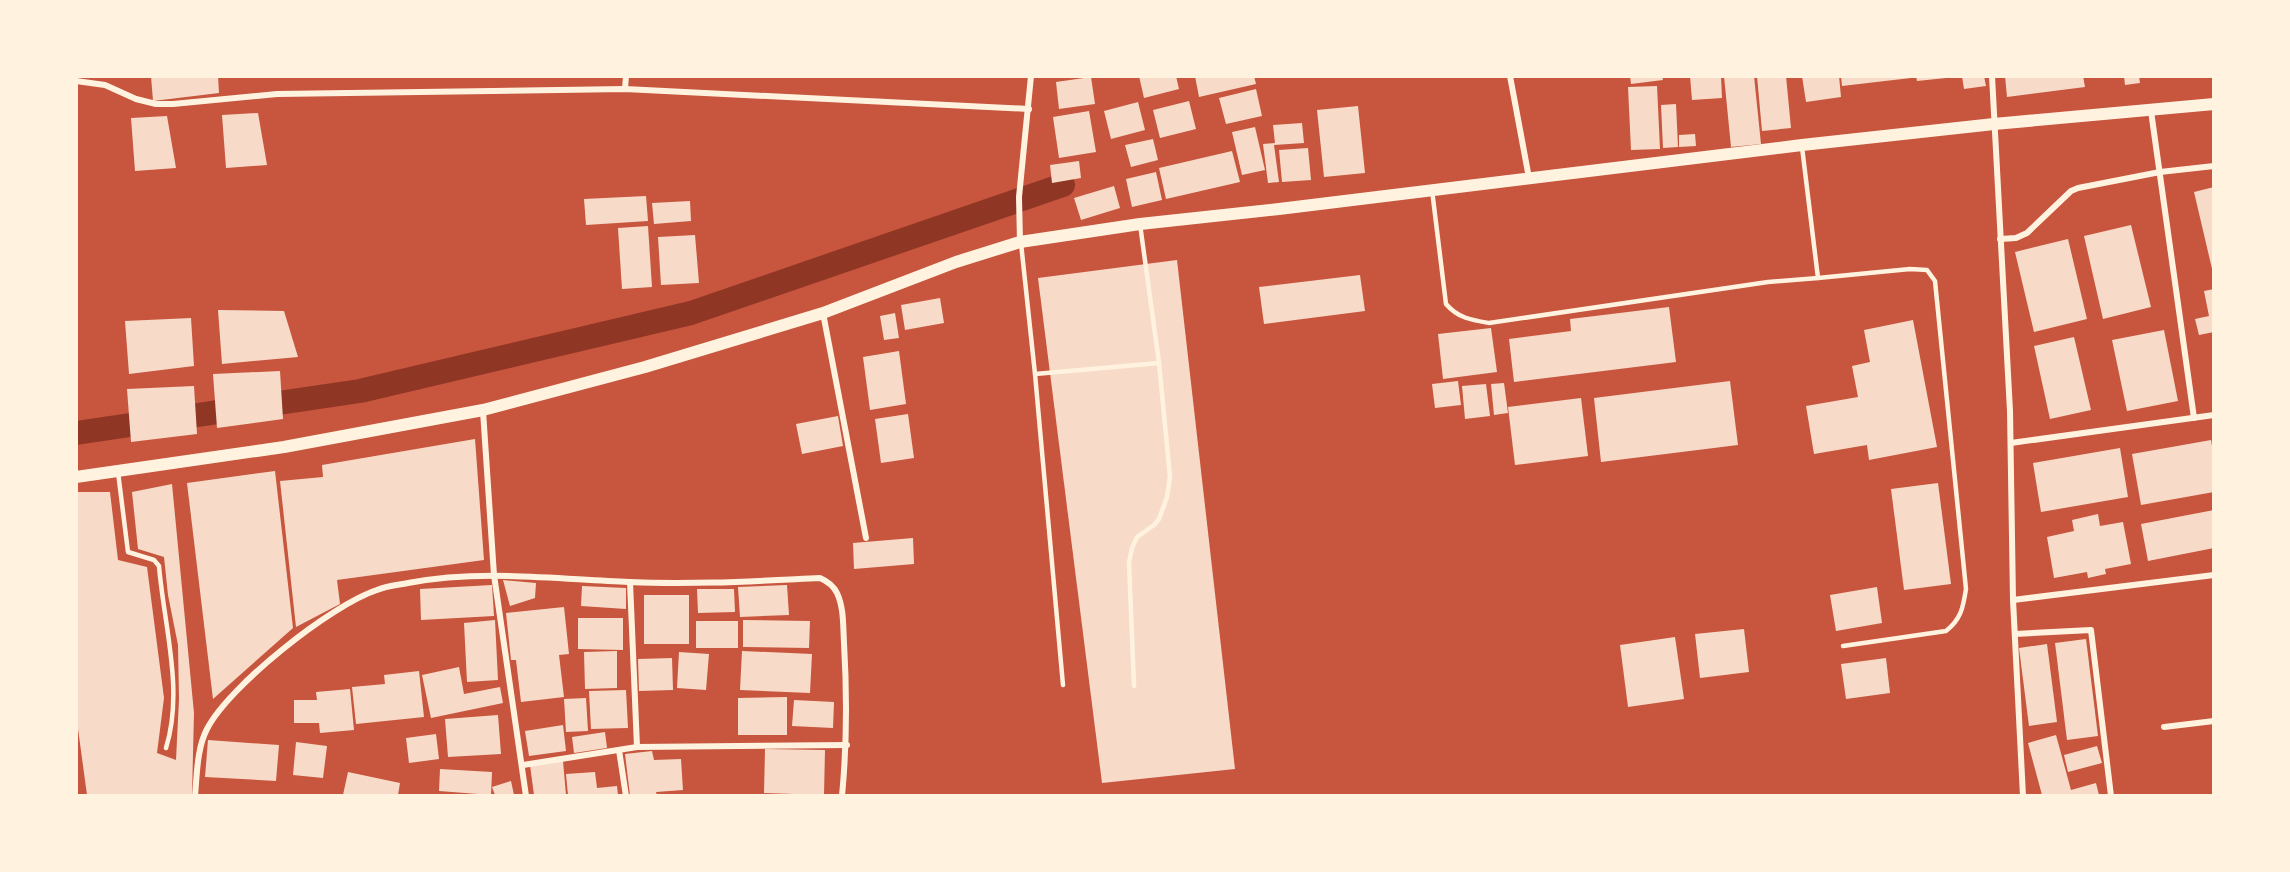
<svg xmlns="http://www.w3.org/2000/svg" width="2290" height="872" font-family="'Space Grotesk',sans-serif">
<rect width="100%" height="100%" fill="#c8553d"/>
<g fill="none" stroke-linecap="round" stroke-linejoin="round">
<polyline stroke="#8f3625" stroke-width="24" points="76,433 360,391 691,313 1063,185"/>
</g>
<g fill="#f7dbc8">
<polygon points="151,76 218,76 219,93 153,101"/>
<polygon points="1139,76 1176,76 1179,89 1144,98"/>
<polygon points="1195,76 1254,76 1256,84 1199,97"/>
<polygon points="1630,76 1662,76 1663,80 1631,84"/>
<polygon points="1690,76 1721,76 1722,98 1692,100"/>
<polygon points="1724,76 1754,76 1761,144 1731,147"/>
<polygon points="1757,76 1786,76 1791,128 1762,131"/>
<polygon points="1802,76 1839,76 1841,97 1806,102"/>
<polygon points="1841,76 1911,76 1911,78 1842,86"/>
<polygon points="1916,76 1946,76 1946,78 1917,81"/>
<polygon points="1962,76 1984,76 1986,86 1964,89"/>
<polygon points="2005,76 2083,76 2085,87 2007,97"/>
<polygon points="2124,76 2139,76 2140,83 2125,85"/>
<polygon points="1091,77 1095,104 1059,109 1056,82"/>
<polygon points="1657,86 1660,149 1631,150 1628,87"/>
<polygon points="1256,89 1262,116 1226,124 1219,98"/>
<polygon points="1189,101 1196,129 1160,138 1153,110"/>
<polygon points="1138,102 1145,130 1111,139 1104,111"/>
<polygon points="1676,104 1678,147 1663,148 1661,105"/>
<polygon points="1358,106 1365,173 1324,177 1317,110"/>
<polygon points="1089,111 1096,152 1059,158 1053,117"/>
<polygon points="258,113 267,165 226,168 222,115"/>
<polygon points="167,116 176,168 135,171 131,118"/>
<polygon points="1302,123 1304,143 1274,145 1279,182 1268,183 1263,144 1275,143 1273,125"/>
<polygon points="1255,127 1265,170 1242,175 1232,132"/>
<polygon points="1695,134 1696,146 1679,147 1679,135"/>
<polygon points="1153,139 1158,160 1131,167 1125,145"/>
<polygon points="1308,148 1311,180 1282,182 1279,150"/>
<polygon points="1232,151 1240,182 1166,199 1159,168"/>
<polygon points="1079,161 1081,178 1052,183 1050,165"/>
<polygon points="1156,172 1162,200 1132,207 1126,179"/>
<polygon points="1114,186 1120,208 1081,220 1074,198"/>
<polygon points="2214,187 2214,273 2213,273 2194,192"/>
<polygon points="646,196 648,221 586,225 584,199"/>
<polygon points="690,201 691,221 654,224 652,203"/>
<polygon points="2131,225 2151,307 2103,319 2084,236"/>
<polygon points="648,226 652,287 622,289 618,228"/>
<polygon points="695,235 699,283 661,285 658,237"/>
<polygon points="2068,239 2087,319 2034,332 2015,252"/>
<polygon points="1177,260 1235,769 1102,783 1038,278"/>
<polygon points="1360,275 1365,311 1264,324 1259,287"/>
<polygon points="2214,289 2214,332 2199,335 2195,319 2209,316 2204,291"/>
<polygon points="940,298 944,323 905,330 901,305"/>
<polygon points="1669,307 1676,362 1514,382 1509,339 1571,331 1570,319"/>
<polygon points="218,310 284,311 298,357 222,364"/>
<polygon points="895,313 899,338 884,340 880,316"/>
<polygon points="191,318 194,366 129,374 125,321"/>
<polygon points="1913,320 1937,447 1869,460 1867,445 1814,454 1806,406 1858,397 1852,366 1870,362 1864,330"/>
<polygon points="1491,328 1497,372 1443,379 1438,334"/>
<polygon points="2164,330 2178,401 2127,411 2112,340"/>
<polygon points="2074,337 2091,410 2050,419 2034,346"/>
<polygon points="899,351 906,404 870,410 863,357"/>
<polygon points="280,371 283,419 217,428 213,374"/>
<polygon points="1458,381 1461,405 1435,408 1432,384"/>
<polygon points="1730,381 1738,445 1601,462 1594,398"/>
<polygon points="1504,383 1508,413 1494,415 1491,384"/>
<polygon points="1486,384 1490,416 1465,419 1462,386"/>
<polygon points="194,386 197,434 131,442 127,389"/>
<polygon points="1581,398 1588,456 1515,465 1508,407"/>
<polygon points="908,414 914,458 881,463 875,419"/>
<polygon points="838,416 843,446 802,454 796,424"/>
<polygon points="475,439 484,560 337,580 340,604 296,627 280,481 323,477 322,465"/>
<polygon points="2211,440 2214,457 2214,492 2141,505 2132,454"/>
<polygon points="2120,448 2128,497 2041,512 2033,463"/>
<polygon points="275,471 293,628 213,699 187,483"/>
<polygon points="1938,483 1951,584 1904,590 1891,489"/>
<polygon points="172,484 194,713 192,795 87,795 76,714 76,492 110,492 118,560 147,567 164,698 157,753 176,760 179,699 178,645 168,595 164,557 138,549 132,492"/>
<polygon points="2214,510 2214,548 2148,561 2141,524"/>
<polygon points="2098,514 2100,526 2123,522 2131,564 2105,569 2106,574 2088,578 2087,572 2054,578 2047,537 2074,531 2072,520"/>
<polygon points="913,538 914,564 854,569 853,543"/>
<polygon points="503,580 536,583 535,598 510,606"/>
<polygon points="492,585 494,616 421,620 420,589"/>
<polygon points="787,585 789,615 740,617 738,587"/>
<polygon points="582,586 626,588 626,609 581,606"/>
<polygon points="1877,587 1882,623 1836,631 1830,595"/>
<polygon points="697,589 734,589 735,612 698,613"/>
<rect x="644" y="595" width="45" height="49"/>
<polygon points="564,607 569,654 559,655 564,697 521,702 516,660 511,660 506,613"/>
<polygon points="578,618 623,618 623,650 578,649"/>
<polygon points="495,620 498,680 467,682 464,623"/>
<polygon points="743,620 810,621 809,648 743,647"/>
<rect x="696" y="621" width="42" height="27"/>
<polygon points="1744,629 1749,672 1700,678 1695,634"/>
<polygon points="1675,637 1684,699 1628,707 1620,645"/>
<polygon points="2086,639 2098,736 2067,740 2055,643"/>
<polygon points="2047,644 2057,722 2029,726 2019,648"/>
<polygon points="617,651 617,688 585,689 584,652"/>
<polygon points="742,651 812,654 810,693 740,690"/>
<polygon points="679,652 709,654 706,690 677,688"/>
<polygon points="672,658 673,690 639,691 638,659"/>
<polygon points="1886,658 1890,693 1846,699 1841,664"/>
<polygon points="459,667 464,694 500,687 503,703 431,718 422,675"/>
<polygon points="419,671 424,717 356,724 352,687 385,684 384,675"/>
<polygon points="350,689 354,730 320,733 319,723 294,723 294,700 317,700 316,692"/>
<polygon points="626,690 628,728 591,729 589,691"/>
<polygon points="787,697 787,735 738,735 738,698"/>
<polygon points="586,698 588,731 566,732 564,699"/>
<polygon points="794,700 834,702 833,728 792,726"/>
<polygon points="498,715 501,754 448,757 445,719"/>
<polygon points="563,725 566,751 529,756 525,731"/>
<polygon points="605,732 607,748 574,753 572,737"/>
<polygon points="436,734 439,759 409,763 406,738"/>
<polygon points="2056,735 2071,790 2096,783 2099,795 2042,795 2028,743"/>
<polygon points="208,740 279,745 276,781 205,777"/>
<polygon points="296,742 327,746 323,778 293,775"/>
<polygon points="2097,746 2102,763 2068,772 2064,755"/>
<polygon points="765,749 825,750 824,795 764,793"/>
<polygon points="652,751 654,760 681,759 683,790 656,792 657,795 630,795 625,754"/>
<polygon points="563,761 566,795 534,795 530,765"/>
<polygon points="440,769 492,772 491,795 439,791"/>
<polygon points="348,772 400,783 398,795 343,795"/>
<polygon points="595,772 597,788 617,786 618,795 568,795 566,774"/>
<polygon points="511,781 514,795 495,795 492,787"/>
</g>
<g fill="none" stroke-linecap="round" stroke-linejoin="round">
<g stroke="#fff3e0" stroke-width="4.5">
<path d="M1432,190L1446,304C1458,318 1471,320 1489,323L1768,282L1818,278L1802,147"/>
<polyline points="1021,243 1035,374 1063,685"/>
<path d="M1818,278L1910,269L1927,270L1935,281L1966,589C1963,608 1961,619 1946,631L1843,646"/>
<polyline points="1035,374 1159,363"/>
<path d="M118,472L128,552L154,560L159,566C164,626 184,690 166,748"/>
<polyline points="1134,686 1129,563 1132,548 1137,537 1154,525 1159,519 1167,497 1170,477 1159,363 1140,224"/>
</g>
<g stroke="#fff3e0" stroke-width="6">
<polyline points="1510,76 1529,178"/>
<polyline points="1992,76 2010,411 2013,600 2023,796"/>
<polyline points="76,81 105,85 136,99 156,104 173,104 277,94 625,89 1029,109"/>
<polyline points="625,89 626,76"/>
<polyline points="2151,111 2194,418"/>
<polyline points="2000,239 2016,238 2027,233 2071,191 2078,188 2160,172 2214,166"/>
<polyline points="1020,242 1019,197 1031,76"/>
<polyline points="823,313 866,538"/>
<polyline points="483,411 494,575 526,796"/>
<polyline points="2011,443 2214,415"/>
<polyline points="630,582 637,747"/>
<polyline points="2013,600 2214,575"/>
<polyline points="2015,634 2091,630 2111,796"/>
<polyline points="2164,727 2214,721"/>
<polyline points="619,750 626,796"/>
<polyline points="523,765 637,747 847,745"/>
<path d="M195,796C197,774 197,748 207,729C229,686 331,605 377,590C386,586 398,585 408,583C481,569 555,579 629,582C693,585 756,581 820,578C827,581 833,585 837,593C844,608 843,626 844,643C847,694 847,744 842,796"/>
</g>
<polyline stroke="#fff3e0" stroke-width="12" points="76,477 284,447 483,410 645,367 823,313 956,262 1020,242 1140,224 1279,209 1802,145 1994,124 2214,104"/>
</g>
<rect width="2290" height="872" fill="none" stroke="#fff3e0" stroke-width="156"/>
</svg>
